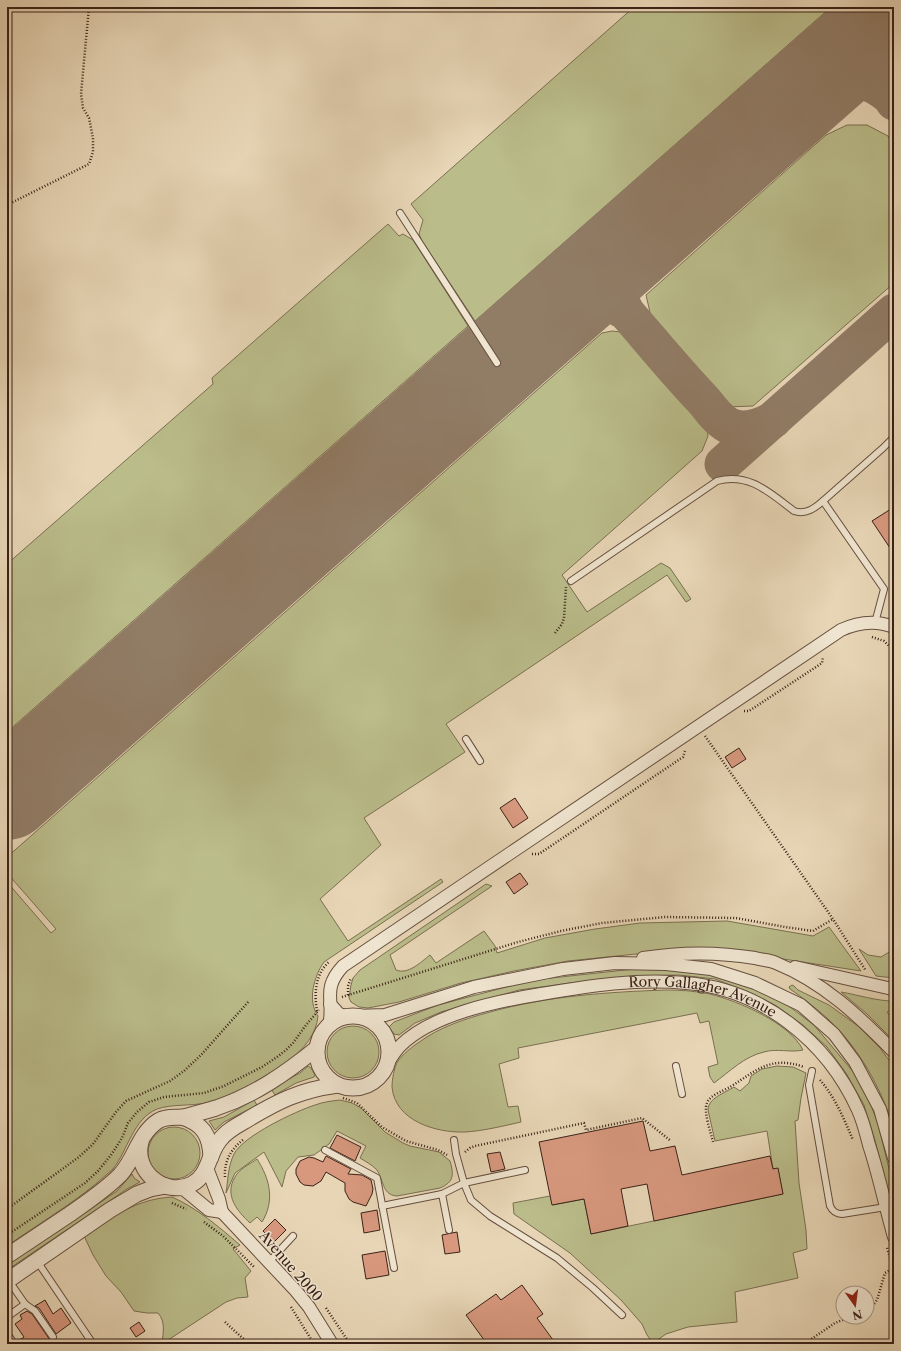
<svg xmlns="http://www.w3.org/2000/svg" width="901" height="1351" font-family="'Libre Caslon Text',serif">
<rect width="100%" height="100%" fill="#e7d5b5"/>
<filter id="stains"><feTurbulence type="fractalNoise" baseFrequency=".005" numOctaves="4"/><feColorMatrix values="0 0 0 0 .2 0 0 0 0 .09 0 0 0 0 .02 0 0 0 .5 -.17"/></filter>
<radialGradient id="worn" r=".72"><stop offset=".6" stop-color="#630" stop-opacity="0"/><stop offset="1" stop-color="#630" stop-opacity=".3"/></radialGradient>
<g fill="#babc8a" stroke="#7a6f51">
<polygon points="634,7 831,7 475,321 422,241 419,234 423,220 411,204"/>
<polygon points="847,125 867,125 888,136 894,145 894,283 753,406 726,407 652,321 646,295 826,135"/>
<polygon points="388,224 399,236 403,234 413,240 468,326 7,732 7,564 213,384 212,378"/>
<path d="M612,331L621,332L628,335L706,424L708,436L702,451L562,575L587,612L661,563L670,568L691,599L686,602L667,575L446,724L465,752L364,818L381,845L320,899L348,941L441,879L443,882L324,962C314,976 307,1001 318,1016C315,1052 268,1076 239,1090C228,1095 218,1100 206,1103C190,1106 172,1104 157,1109C133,1119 128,1150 113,1169C108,1174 102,1178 97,1183C69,1206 37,1225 7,1246V882L51,933L56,929L7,873V857L602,333Z"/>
<path d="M486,884L492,886L390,955L396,970C408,975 421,962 430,955L436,963L484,931L495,946L497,953L545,938L595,929L640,923L727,921L813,936L829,927L861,971L751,954L685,949L568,961L514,971L461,983L399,1002L368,1008L359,1007L351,1002L349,998L351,985L353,978L360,970Z"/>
<polygon points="859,949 868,955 881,957 891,951 894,957 894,978 876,976"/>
<polygon points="664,967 709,973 750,986 790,1007 814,1025 855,1074 868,1097 878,1124 894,1189 894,1213 874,1137 864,1105 846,1073 827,1047 803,1025 775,1005 746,991 715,979 679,975 634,976 570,983 519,990 441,1012 415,1023 399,1035 394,1034 389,1027 394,1022 438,1005 533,980 625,970"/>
<path d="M792,985L794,986L798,990L829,1005L858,1026L880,1048L894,1067V1128C880,1087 860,1049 828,1019C816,1008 803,998 790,989L789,987Z"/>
<path d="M666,990C681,990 695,991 710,994C738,1001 790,1023 803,1050C790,1053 777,1048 764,1052C745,1056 729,1072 714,1083L710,1077L708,1067L718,1064L709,1021L700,1023L697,1013L518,1048L519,1058L499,1064L508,1107L518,1106L521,1122C503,1126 483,1131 465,1132C436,1133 395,1121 392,1087C392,1080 394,1067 398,1061C401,1056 413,1046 418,1043C439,1027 465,1019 490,1012C548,996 607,992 666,990Z"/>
<path d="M841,992C859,995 876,1001 894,1001V1008L887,1012L894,1022V1041L867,1014Z"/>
<circle cx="353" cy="1052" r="26"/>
<polygon points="308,1066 311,1068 315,1075 314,1077 296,1083 275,1095 271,1089 300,1073"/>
<path d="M777,1066L793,1067L806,1073L801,1098L798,1120L795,1121L799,1183L806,1230L807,1249L793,1253L798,1278L735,1292L737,1322L688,1327L666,1334L653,1343L647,1335L642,1324L621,1300L570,1253L514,1214L513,1203L550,1196L553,1205L584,1199L591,1234L783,1194L778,1169H773L767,1131L715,1141L708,1110C708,1098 725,1093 734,1087L740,1091L749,1083L751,1076L762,1069Z"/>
<polygon points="254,1100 257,1105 224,1122 215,1130 209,1121 224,1117"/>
<path d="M340,1100L352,1103L361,1108L385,1132L403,1143L410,1146L439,1152L450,1161C454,1175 454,1182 440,1188L397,1196C381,1195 384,1178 376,1169C372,1165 365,1161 360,1158L366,1146L337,1131L329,1144L314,1155L298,1157L286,1171L282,1187L264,1152L235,1173L226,1193C228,1180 228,1166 234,1154C243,1136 296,1111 315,1105C323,1102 331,1101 340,1100Z"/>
<circle cx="174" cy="1153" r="26"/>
<path d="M257,1159C270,1179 275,1201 262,1222L257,1217L250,1223C237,1211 224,1195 235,1177C239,1169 250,1164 257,1159Z"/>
<polygon points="132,1174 134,1178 140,1182 127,1189 7,1270 7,1265 117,1191"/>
<path d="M172,1197C197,1208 219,1227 240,1245L233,1249L251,1271L245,1278L248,1297L237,1298L226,1302L162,1344C163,1333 166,1322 158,1313H147L134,1311L121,1292L106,1276L93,1255L84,1236C112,1217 136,1199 172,1197Z"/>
</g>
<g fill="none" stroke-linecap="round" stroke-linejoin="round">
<g stroke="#917c66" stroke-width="37">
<polyline points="894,17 884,30 879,45 877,61 881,80 894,102"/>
<path d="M805,91C840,74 861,72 892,98"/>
<path d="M555,312C585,296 597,294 626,312C652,342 677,373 705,402C712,411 721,423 732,427C746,432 760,427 773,420"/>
<path d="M626,312C612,286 615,270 630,245"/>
<polyline points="723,464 894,312"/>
</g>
<polyline stroke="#917c66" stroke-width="92" points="7,794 894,13"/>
</g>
<g fill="#d7987e" stroke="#3b2218">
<polygon points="894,507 894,554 872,521"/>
<polygon points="739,748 746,759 732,768 725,757"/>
<polygon points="515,798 528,818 513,828 500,808"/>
<polygon points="520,873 528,884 514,894 506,882"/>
<polygon points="643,1121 650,1151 675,1146 682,1175 770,1156 773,1169 778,1168 783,1194 654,1221 647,1184 621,1189 628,1226 591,1234 584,1199 552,1205 539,1142"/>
<polygon points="337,1135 361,1147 355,1161 330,1148"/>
<polygon points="500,1152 505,1169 491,1172 487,1154"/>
<polygon points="326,1156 351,1169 348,1174 362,1175 371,1180 373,1189 372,1194 366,1206 353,1202 349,1199 345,1191 345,1183 326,1172 321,1181 313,1186 304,1185 300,1182 296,1174 296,1169 300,1161 309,1157 314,1158 323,1162"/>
<polygon points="377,1210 380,1230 364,1233 361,1213"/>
<polygon points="275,1219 286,1230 274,1242 263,1231"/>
<polygon points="457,1232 460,1252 445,1254 442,1235"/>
<polygon points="385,1251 389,1275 366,1279 362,1255"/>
<polygon points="522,1285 543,1314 537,1318 556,1344 487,1344 466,1315 496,1294 501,1300"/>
<polygon points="45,1300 53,1314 61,1308 71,1323 56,1334 39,1308 35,1306"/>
<polygon points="27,1311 32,1314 50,1340 43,1344 18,1344 18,1341 24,1337 15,1324 22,1319 20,1315"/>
<polygon points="139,1322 145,1331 136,1337 130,1328"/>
</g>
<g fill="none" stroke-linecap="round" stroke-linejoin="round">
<g stroke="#664f3f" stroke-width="8">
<g id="service">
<polyline points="400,213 497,363"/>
<path d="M571,581L717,481C749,472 770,493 794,511C806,515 815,508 823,501"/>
<polyline points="875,623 884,589 823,501 883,448 894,437"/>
<polyline points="466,739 480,761"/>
<polyline points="676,1066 682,1094"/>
<path d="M812,1071L809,1085L830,1206C833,1212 836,1214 842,1214L886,1207"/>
<polyline points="454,1140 456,1154 464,1183 471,1200 490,1216 557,1258 593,1288 622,1315"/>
<polyline points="325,1150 377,1178 394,1268"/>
<polyline points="442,1194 464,1183 525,1170"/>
<polyline points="382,1206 442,1194 449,1230"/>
<polyline points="37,1261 93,1344"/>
<polyline points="269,1262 293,1236"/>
<polyline points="9,1281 25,1304"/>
<polyline points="7,1317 25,1304 35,1311 53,1337"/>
<polyline points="7,1333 14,1344"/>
</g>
</g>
<g stroke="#664f3f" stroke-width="14">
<g id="minor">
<path d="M643,958C680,952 719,952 755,958C762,960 770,960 776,963C823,982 859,1016 894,1052"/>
<polyline points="795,967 888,988 894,989"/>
<polyline points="330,1004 339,1014 345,1016"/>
<polyline points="354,1016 385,1015 474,987 563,969 615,963 666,964 711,969 755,983 801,1005 834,1034 855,1062 880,1109 894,1158"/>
<path d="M329,1026C335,999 321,990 343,966L841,630C858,622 876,620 894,627"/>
<path id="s1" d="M388,1062C392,1057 395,1051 400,1046C432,1014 498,1001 541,994C589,986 638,978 686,983C762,989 827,1041 858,1110C863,1121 866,1133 869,1145C879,1175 885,1206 894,1237"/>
<polyline points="207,1168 219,1199 222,1212"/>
<polyline points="181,1187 209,1210 222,1212"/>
<polyline points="222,1212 296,1291 309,1307 332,1344"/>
</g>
</g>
<g stroke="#664f3f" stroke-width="17">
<g id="tertiary">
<circle cx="353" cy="1052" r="36"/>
<path d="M182,1117C203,1124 210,1135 211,1157"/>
<path d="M141,1142C133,1171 165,1198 192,1184C209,1175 208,1155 219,1141C225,1132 236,1126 245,1121C278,1101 300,1090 338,1085"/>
<path d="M7,1256C28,1242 49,1228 70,1214C87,1202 105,1190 120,1175C135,1159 139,1133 158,1121C166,1116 175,1118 184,1117C195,1114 206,1111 216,1108C255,1095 286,1073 317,1048"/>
<polyline points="7,1281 110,1210 137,1194 150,1189 166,1186"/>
</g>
</g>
<g stroke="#3b2218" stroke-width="2.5" stroke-dasharray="1 2" stroke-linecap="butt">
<polyline points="7,205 89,164 93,152 93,138 89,118 83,108 81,94 89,7"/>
<polyline points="555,633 562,624 564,618 566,587"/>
<polyline points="872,637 884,641 894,651"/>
<polyline points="744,711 749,711 822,663 823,657"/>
<polyline points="705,736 833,919 866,971"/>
<polyline points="532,854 539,854 683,757 685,751"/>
<polyline points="348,995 348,986 351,978"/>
<polyline points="342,997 518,942 561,931 602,923 665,917 736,918 785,927 813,931 833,919"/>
<polyline points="891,1010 894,1014"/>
<path d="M317,1011C314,994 315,974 329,962"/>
<path d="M820,1080C835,1097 844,1119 853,1140"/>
<polyline points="343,1098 357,1103 382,1127 406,1141 438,1150 447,1155"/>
<path d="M713,1142C711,1133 703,1111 707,1103C710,1095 723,1091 730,1087C756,1071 770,1055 804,1067"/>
<polyline points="465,1152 470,1148 475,1146 584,1123 586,1130 642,1118 671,1141"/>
<path d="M225,1177C224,1161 231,1149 244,1139"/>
<polyline points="172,1203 186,1209"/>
<polyline points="7,1209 79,1157 93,1144 116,1112 126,1101 170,1081 184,1071 201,1055 249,1001"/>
<polyline points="204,1222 223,1236 255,1268"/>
<polyline points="7,1235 85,1183 98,1171 111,1155 122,1138 128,1123 137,1112 149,1102 164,1097 204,1093 224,1086 262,1067 277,1057 286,1050 293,1043 306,1025 319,1010"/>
<polyline points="887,1248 894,1270"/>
<polyline points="291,1307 314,1344"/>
<polyline points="326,1308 350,1344"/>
<polyline points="867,1309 874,1304 877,1300 885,1273 894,1268"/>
<polyline points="225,1322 249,1344"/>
<polyline points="272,1344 278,1339"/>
<polyline points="804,1344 835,1323 850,1317"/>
</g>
<use href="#service" stroke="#efe4cf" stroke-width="6"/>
<use href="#minor" stroke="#efe4cf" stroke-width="12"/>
<use href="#tertiary" stroke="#efe4cf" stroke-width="15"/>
</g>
<g text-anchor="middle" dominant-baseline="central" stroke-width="3" stroke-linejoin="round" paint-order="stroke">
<g font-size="14" fill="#3b2218" stroke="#efe4cf">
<text stroke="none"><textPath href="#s1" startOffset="337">Rory Gallagher Avenue</textPath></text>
<text transform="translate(291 1266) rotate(49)">Avenue 2000</text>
</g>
</g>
<rect width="901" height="1351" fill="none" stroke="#e7d5b5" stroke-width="24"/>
<rect x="8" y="8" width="885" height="1335" fill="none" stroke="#3b2218" stroke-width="2"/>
<rect x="12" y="12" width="877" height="1327" fill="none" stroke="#3b2218"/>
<g transform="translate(855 1305) rotate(166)"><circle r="19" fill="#efe4cf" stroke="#a79686"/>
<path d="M0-3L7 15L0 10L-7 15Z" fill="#8f2418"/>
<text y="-6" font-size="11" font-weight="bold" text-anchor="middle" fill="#3b2218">N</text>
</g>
<rect width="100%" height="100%" filter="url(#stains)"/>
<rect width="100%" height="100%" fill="url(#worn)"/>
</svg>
